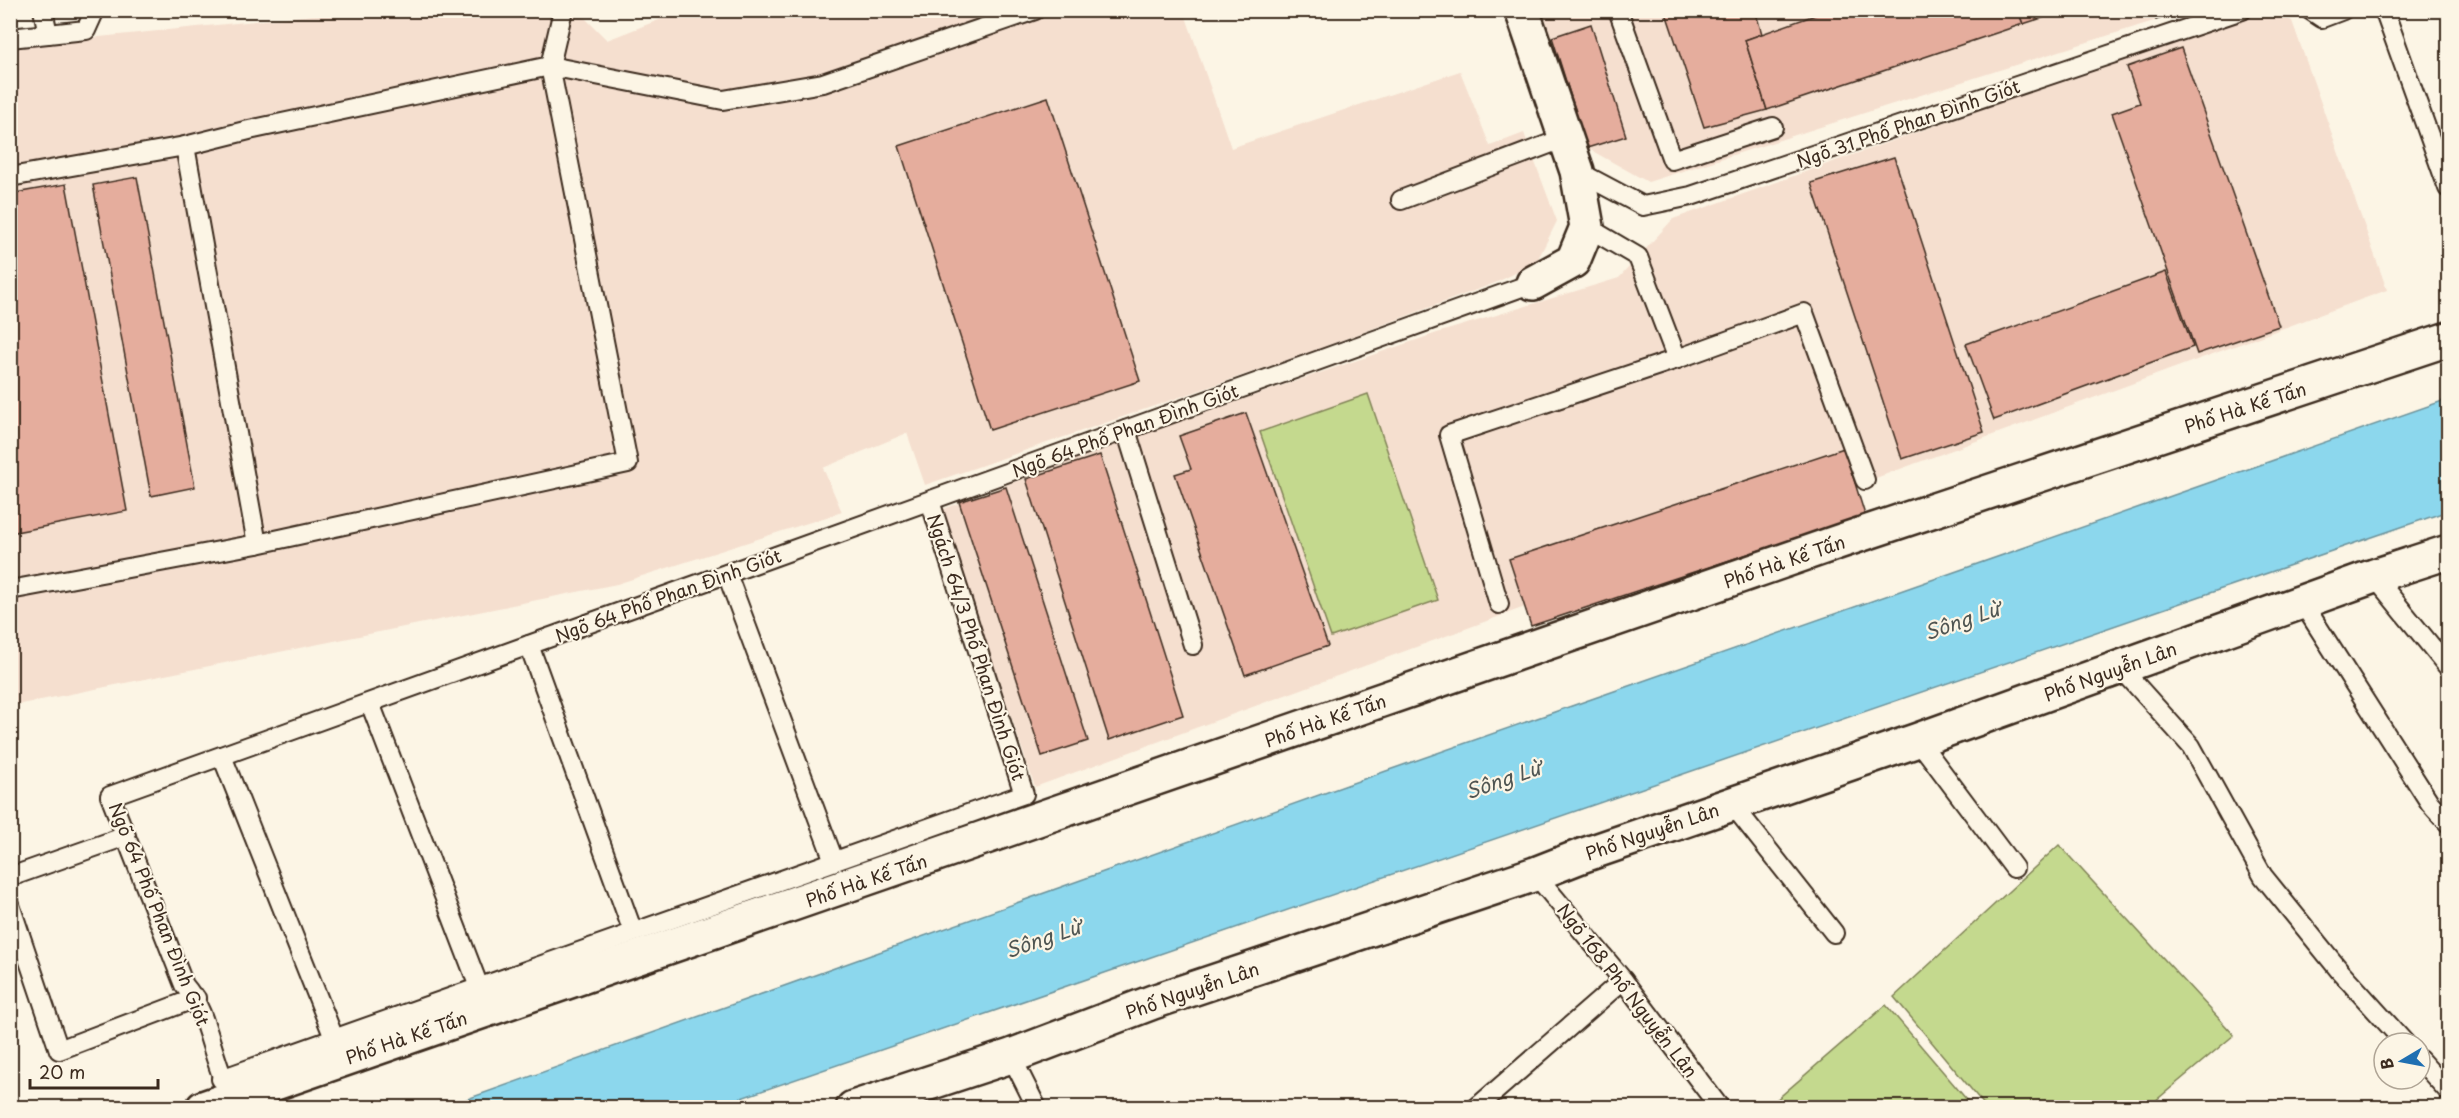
<svg xmlns="http://www.w3.org/2000/svg" width="2459" height="1118" font-family="'Playpen Sans',sans-serif">
<rect width="100%" height="100%" fill="#fcf5e5"/>
<filter id="ink" filterUnits="userSpaceOnUse"><feTurbulence type="fractalNoise" baseFrequency=".0167" numOctaves="2"/><feDisplacementMap in="SourceGraphic" scale="12" xChannelSelector="R" yChannelSelector="G"/><feConvolveMatrix kernelMatrix="1 2 1 2 8 2 1 2 1" color-interpolation-filters="sRGB"/></filter>
<g filter="url(#ink)">
<g fill="#f5dfcf">
<polygon points="362,10 578,11 607,40 682,11 1184,11 1231,148 1460,71 1490,146 1524,133 1557,221 1536,263 1495,283 1302,355 925,485 907,433 823,468 842,512 617,584 11,706 11,46"/>
<polygon points="1543,11 2185,11 1648,182 1587,148"/>
<polygon points="2257,11 2274,11 2292,21 2387,290 1035,787 941,510 1141,434 1437,333 1619,278 1673,219"/>
</g>
<g fill="#c4d98e" stroke="#808256" stroke-width="1.5">
<polygon points="1368,394 1438,600 1331,637 1260,432"/>
<polygon points="2059,845 2234,1035 2148,1107 1986,1107 1894,997"/>
<polygon points="1886,1005 1973,1107 1768,1107"/>
</g>
<polygon fill="#8cd7ed" stroke="#6c929a" stroke-width="1.5" points="2448,399 2448,511 715,1107 445,1107 1389,770"/>
<g fill="#e5ad9d" stroke="#3b2a1e" stroke-width="1.5">
<polygon points="1665,10 1755,10 1762,34 1745,40 1767,110 1704,127"/>
<polygon points="1829,10 2018,10 2023,24 1767,110 1745,40"/>
<polygon points="2018,10 2067,10 2023,24"/>
<polygon points="2153,10 2185,10 2156,20"/>
<polygon points="1591,24 1626,136 1587,148 1552,37"/>
<polygon points="2181,48 2279,326 2197,354 2112,113 2140,103 2127,67"/>
<polygon points="1048,97 1140,381 990,430 899,146"/>
<polygon points="1894,157 1984,432 1902,459 1811,183"/>
<polygon points="137,177 195,487 151,496 93,185"/>
<polygon points="66,184 127,511 10,533 10,194"/>
<polygon points="2166,272 2193,347 1994,420 1966,344"/>
<polygon points="1246,413 1328,646 1245,675 1175,474 1191,469 1179,436"/>
<polygon points="1844,448 1865,515 1531,626 1509,559"/>
<polygon points="1100,455 1183,715 1109,740 1026,479"/>
<polygon points="1006,487 1088,741 1042,756 959,502"/>
</g>
<g fill="none" stroke-linecap="round" stroke-linejoin="round">
<g stroke="#3b2a1e" stroke-width="22">
<g id="service">
<polyline points="43,10 48,34"/>
<polyline points="1618,10 1672,160 1773,127"/>
<polyline points="2310,10 2322,18 2343,10"/>
<polyline points="2384,10 2448,188"/>
<polyline points="10,38 86,30 95,10"/>
<polyline points="185,146 257,544"/>
<polyline points="1577,171 1643,206 1691,196 2242,10"/>
<polyline points="10,177 185,146 249,130 550,66 723,100 823,83 1035,10"/>
<polyline points="1401,200 1565,138"/>
<polyline points="1587,227 1638,257 1677,359"/>
<polyline points="1126,430 1193,645"/>
<polyline points="727,574 834,861"/>
<polyline points="2374,576 2448,667"/>
<polyline points="10,590 257,544 628,463 550,66 563,10"/>
<polyline points="2302,602 2430,803 2448,823"/>
<polyline points="1499,604 1449,435 1677,359 1804,313 1865,480"/>
<polyline points="529,645 633,932"/>
<polyline points="2120,667 2191,746 2263,876 2340,971 2405,1043"/>
<polyline points="370,703 479,987"/>
<polyline points="1918,740 2014,868"/>
<polyline points="222,756 334,1038"/>
<polyline points="1732,804 1834,933"/>
<polyline points="1535,874 1623,980 1720,1108"/>
<polyline points="10,877 126,836"/>
<polyline points="10,905 59,1050 196,998"/>
<polyline points="1011,1056 1037,1108"/>
<polyline points="2420,1060 2448,1091"/>
<polyline points="221,1079 1024,794 930,501"/>
<path d="M233,1098C211,1063 210,1014 184,985L110,796L1533,283"/>
<polyline points="1476,1108 1623,980"/>
</g>
</g>
<g stroke="#3b2a1e" stroke-width="38">
<polyline id="minor" points="1522,10 1577,171 1587,227 1573,261 1533,283"/>
</g>
<g stroke="#3b2a1e" stroke-width="38">
<g id="tertiary">
<polyline points="203,1108 1841,541 2448,339"/>
<polyline points="853,1108 1011,1056 1153,1002 1535,874 1581,856 1918,740 2374,576 2448,552"/>
</g>
</g>
<use href="#service" stroke="#fcf5e5" stroke-width="18"/>
<use href="#minor" stroke="#fcf5e5" stroke-width="33"/>
<use href="#tertiary" stroke="#fcf5e5" stroke-width="33"/>
</g>
</g>
<g text-anchor="middle" dominant-baseline="central" stroke-width="4.5" stroke-linejoin="round" paint-order="stroke">
<g font-size="18" fill="#3b2a1e" stroke="#fcf5e5">
<text transform="translate(1908 123) rotate(-19)">Ngõ 31 Phố Phan Đình Giót</text>
<text transform="translate(2245 407) rotate(-18)">Phố Hà Kế Tấn</text>
<text transform="translate(1125 430) rotate(-20)">Ngõ 64 Phố Phan Đình Giót</text>
<text transform="translate(1784 561) rotate(-19)">Phố Hà Kế Tấn</text>
<text transform="translate(668 595) rotate(-20)">Ngõ 64 Phố Phan Đình Giót</text>
<text transform="translate(977 647) rotate(72)">Ngách 64/3 Phố Phan Đình Giót</text>
<text transform="translate(2110 671) rotate(-20)">Phố Nguyễn Lân</text>
<text transform="translate(1325 720) rotate(-19)">Phố Hà Kế Tấn</text>
<text transform="translate(1652 831) rotate(-19)">Phố Nguyễn Lân</text>
<text transform="translate(866 880) rotate(-19)">Phố Hà Kế Tấn</text>
<text transform="translate(160 914) rotate(68)">Ngõ 64 Phố Phan Đình Giót</text>
<text transform="translate(1192 990) rotate(-19)">Phố Nguyễn Lân</text>
<text transform="translate(1628 990) rotate(52)">Ngõ 168 Phố Nguyễn Lân</text>
<text transform="translate(406 1037) rotate(-19)">Phố Hà Kế Tấn</text>
</g>
<g font-size="20" font-style="italic" fill="#4f5552" stroke="#fcf5e5">
<text transform="translate(1962 620) rotate(-19)">Sông Lừ</text>
<text transform="translate(1503 779) rotate(-19)">Sông Lừ</text>
<text transform="translate(1043 938) rotate(-19)">Sông Lừ</text>
</g>
</g>
<rect width="2459" height="1118" fill="none" stroke="#fcf5e5" stroke-width="36"/>
<rect x="18" y="18" width="2423" height="1082" fill="none" stroke="#3b2a1e" stroke-width="2" filter="url(#ink)"/>
<g transform="translate(2402 1061) rotate(260)"><circle r="28" fill="#fcf5e5" stroke="#afa495" stroke-width="1.5"/>
<path d="M0-4.5L10 22L0 15L-10 22Z" fill="#1f6fb2"/>
<text y="-9" font-size="16" font-weight="bold" text-anchor="middle" fill="#3b2a1e">B</text>
</g>
<path d="M30 1079v9h128v-9" fill="none" stroke="#3b2a1e" stroke-width="3"/>
<text x="39" y="1079" font-size="18" fill="#3b2a1e" stroke="#fcf5e5" stroke-width="4.5" paint-order="stroke">20 m</text>
</svg>
